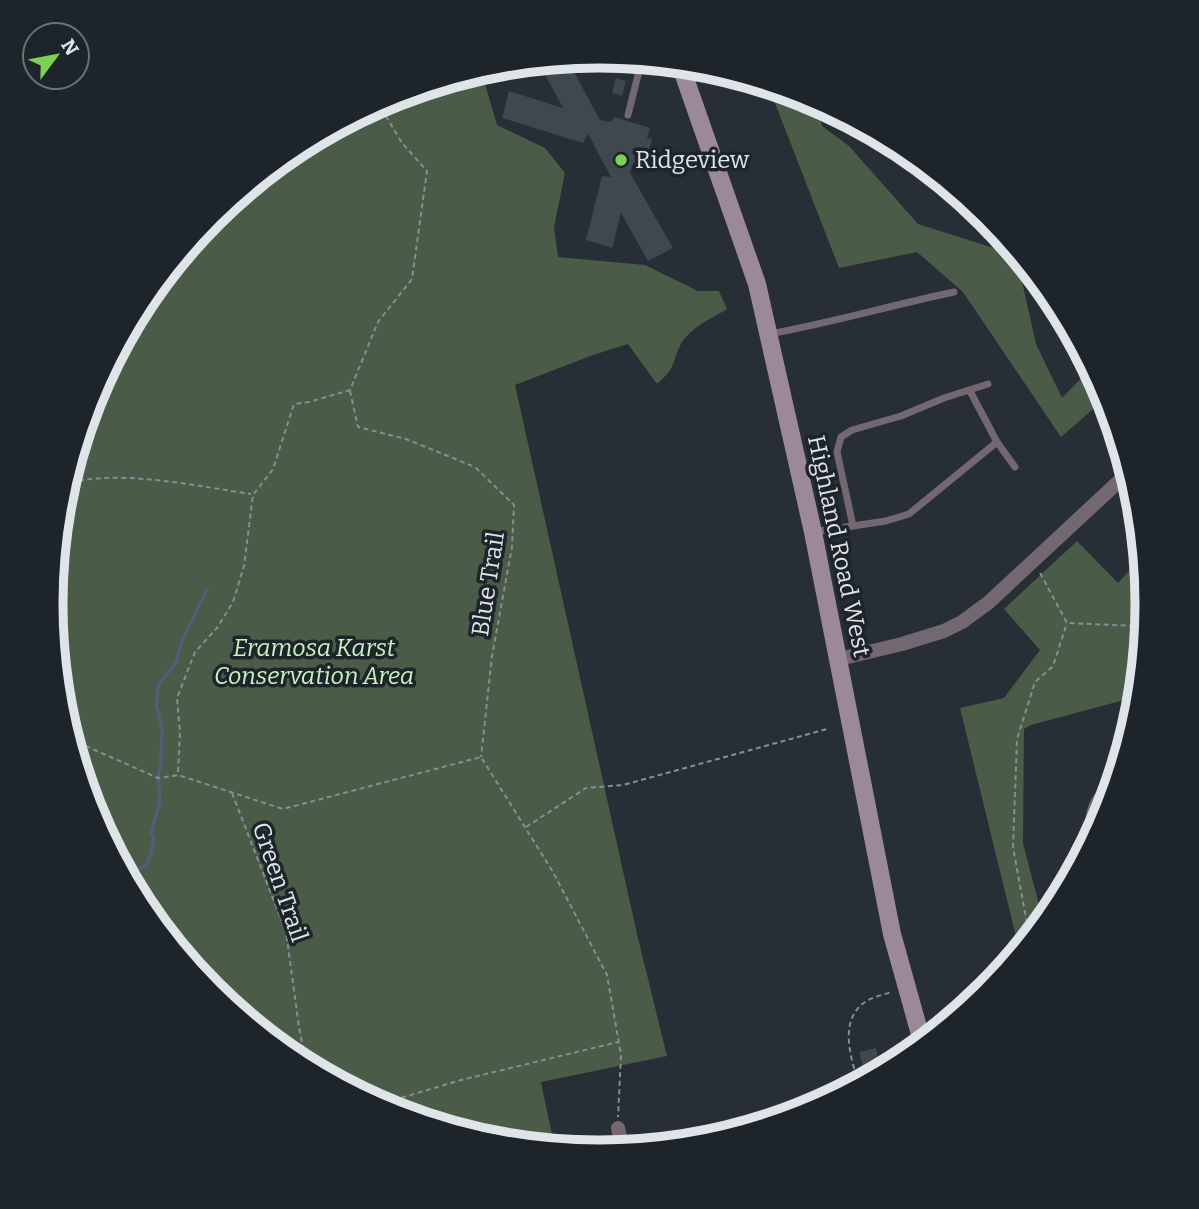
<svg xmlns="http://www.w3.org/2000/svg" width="1199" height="1209" font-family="Bitter,serif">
<rect width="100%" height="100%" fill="#272e35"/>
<g fill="#4a5b47">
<path d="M481,70L497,125L545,148L565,173L554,227L558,257L645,265L698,291H719L727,309C712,318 692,327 682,342C671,362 678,366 657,384L628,344L593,355L515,385L637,934L667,1056L541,1082L555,1149L492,1143L389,1111L294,1061L211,992L143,909L92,814L61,711L51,604L61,497L93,394L143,299L212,216L295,148L390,97Z"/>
<polygon points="768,85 817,101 822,126 849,146 918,224 1016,255 1036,344 1062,398 1092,367 1107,397 1061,437 963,292 917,252 839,268"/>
<polygon points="1077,541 1118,583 1143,556 1148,605 1139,696 1031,725 1024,729 1023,843 1044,924 1020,953 960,708 1004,698 1040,650 1004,609"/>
</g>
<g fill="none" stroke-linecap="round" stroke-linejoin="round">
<polyline stroke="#4d6077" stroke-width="3.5" points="125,874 147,865 154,841 151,833 160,801 158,778 161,760 162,728 156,704 158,686 176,662 182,641 207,589"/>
</g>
<g fill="#3f484f">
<polygon points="567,59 600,120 610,122 615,117 650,128 647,138 652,139 647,159 633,163 630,173 673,248 648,261 621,213 612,248 586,240 602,176 611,177 588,134 583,143 502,118 509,91 563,108 542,69 558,60"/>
<polygon points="616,78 626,81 622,96 612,93"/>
<polygon points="876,1048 881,1073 866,1079 859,1052"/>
</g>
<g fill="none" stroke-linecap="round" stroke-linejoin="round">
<g stroke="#878d93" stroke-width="2" stroke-dasharray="5 3.5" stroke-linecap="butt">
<polyline points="350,391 358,427 406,439 475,467 514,505 512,547 492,656 481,757"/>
<path d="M64,489C70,486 77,481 84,480C132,472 203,487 251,494"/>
<polyline points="1040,573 1067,623 1135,626 1146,629"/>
<polyline points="70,739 158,778 178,775 283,809 481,757 553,872 607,975 621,1055 618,1117"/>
<polyline points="178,772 180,733 177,698 195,652 217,628 233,602 244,566 253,495 273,469 294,404 309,402 350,390 378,322 412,279 427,171 402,143 378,103"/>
<polyline points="232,793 286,932 299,1027 307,1068"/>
<polyline points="526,827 586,788 623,785 827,729"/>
<polyline points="1030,940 1013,847 1017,739 1035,682 1053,666 1067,623"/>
<path d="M859,1085C851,1058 838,1021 865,1002C872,997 883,995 891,992"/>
<polyline points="377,1105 461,1080 618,1042"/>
</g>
<g stroke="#736871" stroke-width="7">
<polyline points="628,115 638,75 633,59"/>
<path d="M769,334C831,323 892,305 954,292"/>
<polyline points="970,391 997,442 1015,467"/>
<polyline points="853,526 837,452 841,437 852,430 901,416 944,398 988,384"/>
<polyline points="813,532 886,521 909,514 997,442"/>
</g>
<g stroke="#736871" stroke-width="14">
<polyline points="839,659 902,644 944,631 962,622 988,603 1130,471"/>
<path d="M1093,840C1089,812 1096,798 1117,780"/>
<polyline points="618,1128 623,1151"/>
</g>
<polyline stroke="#9b8997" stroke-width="18" points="680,64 757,284 813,532 892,934 923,1045"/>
</g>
<circle fill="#7cd155" stroke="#1d252b" stroke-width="2.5" cx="621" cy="160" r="7"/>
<g text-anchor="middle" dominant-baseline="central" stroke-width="7" stroke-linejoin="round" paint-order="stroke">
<g font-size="24" fill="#dfe4e8" stroke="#1d252b" text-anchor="start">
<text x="635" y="160">Ridgeview</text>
</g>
<g font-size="24" fill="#dfe4e8" stroke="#1d252b">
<text transform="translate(839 546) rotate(78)">Highland Road West</text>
<text transform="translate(488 584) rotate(-81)">Blue Trail</text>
<text transform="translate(280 882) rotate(71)">Green Trail</text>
</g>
<g font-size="24" font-style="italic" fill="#cbf1c3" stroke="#1d252b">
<text x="314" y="648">Eramosa Karst<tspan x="314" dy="28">Conservation Area</tspan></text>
</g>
</g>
<path d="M0 0H1199V1209H0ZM63 604a536 536 0 1 1 1072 0a536 536 0 1 1-1072 0Z" fill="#1d252b" fill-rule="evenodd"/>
<path fill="none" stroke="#dfe4e8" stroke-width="9" d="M63 604a536 536 0 1 1 1072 0a536 536 0 1 1-1072 0Z"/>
<g transform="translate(56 56) rotate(58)"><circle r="33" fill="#1d252b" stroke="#6b7177" stroke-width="2"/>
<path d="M0-5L12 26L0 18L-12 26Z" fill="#7cd155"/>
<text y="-10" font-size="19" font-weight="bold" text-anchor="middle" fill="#dfe4e8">N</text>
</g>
</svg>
